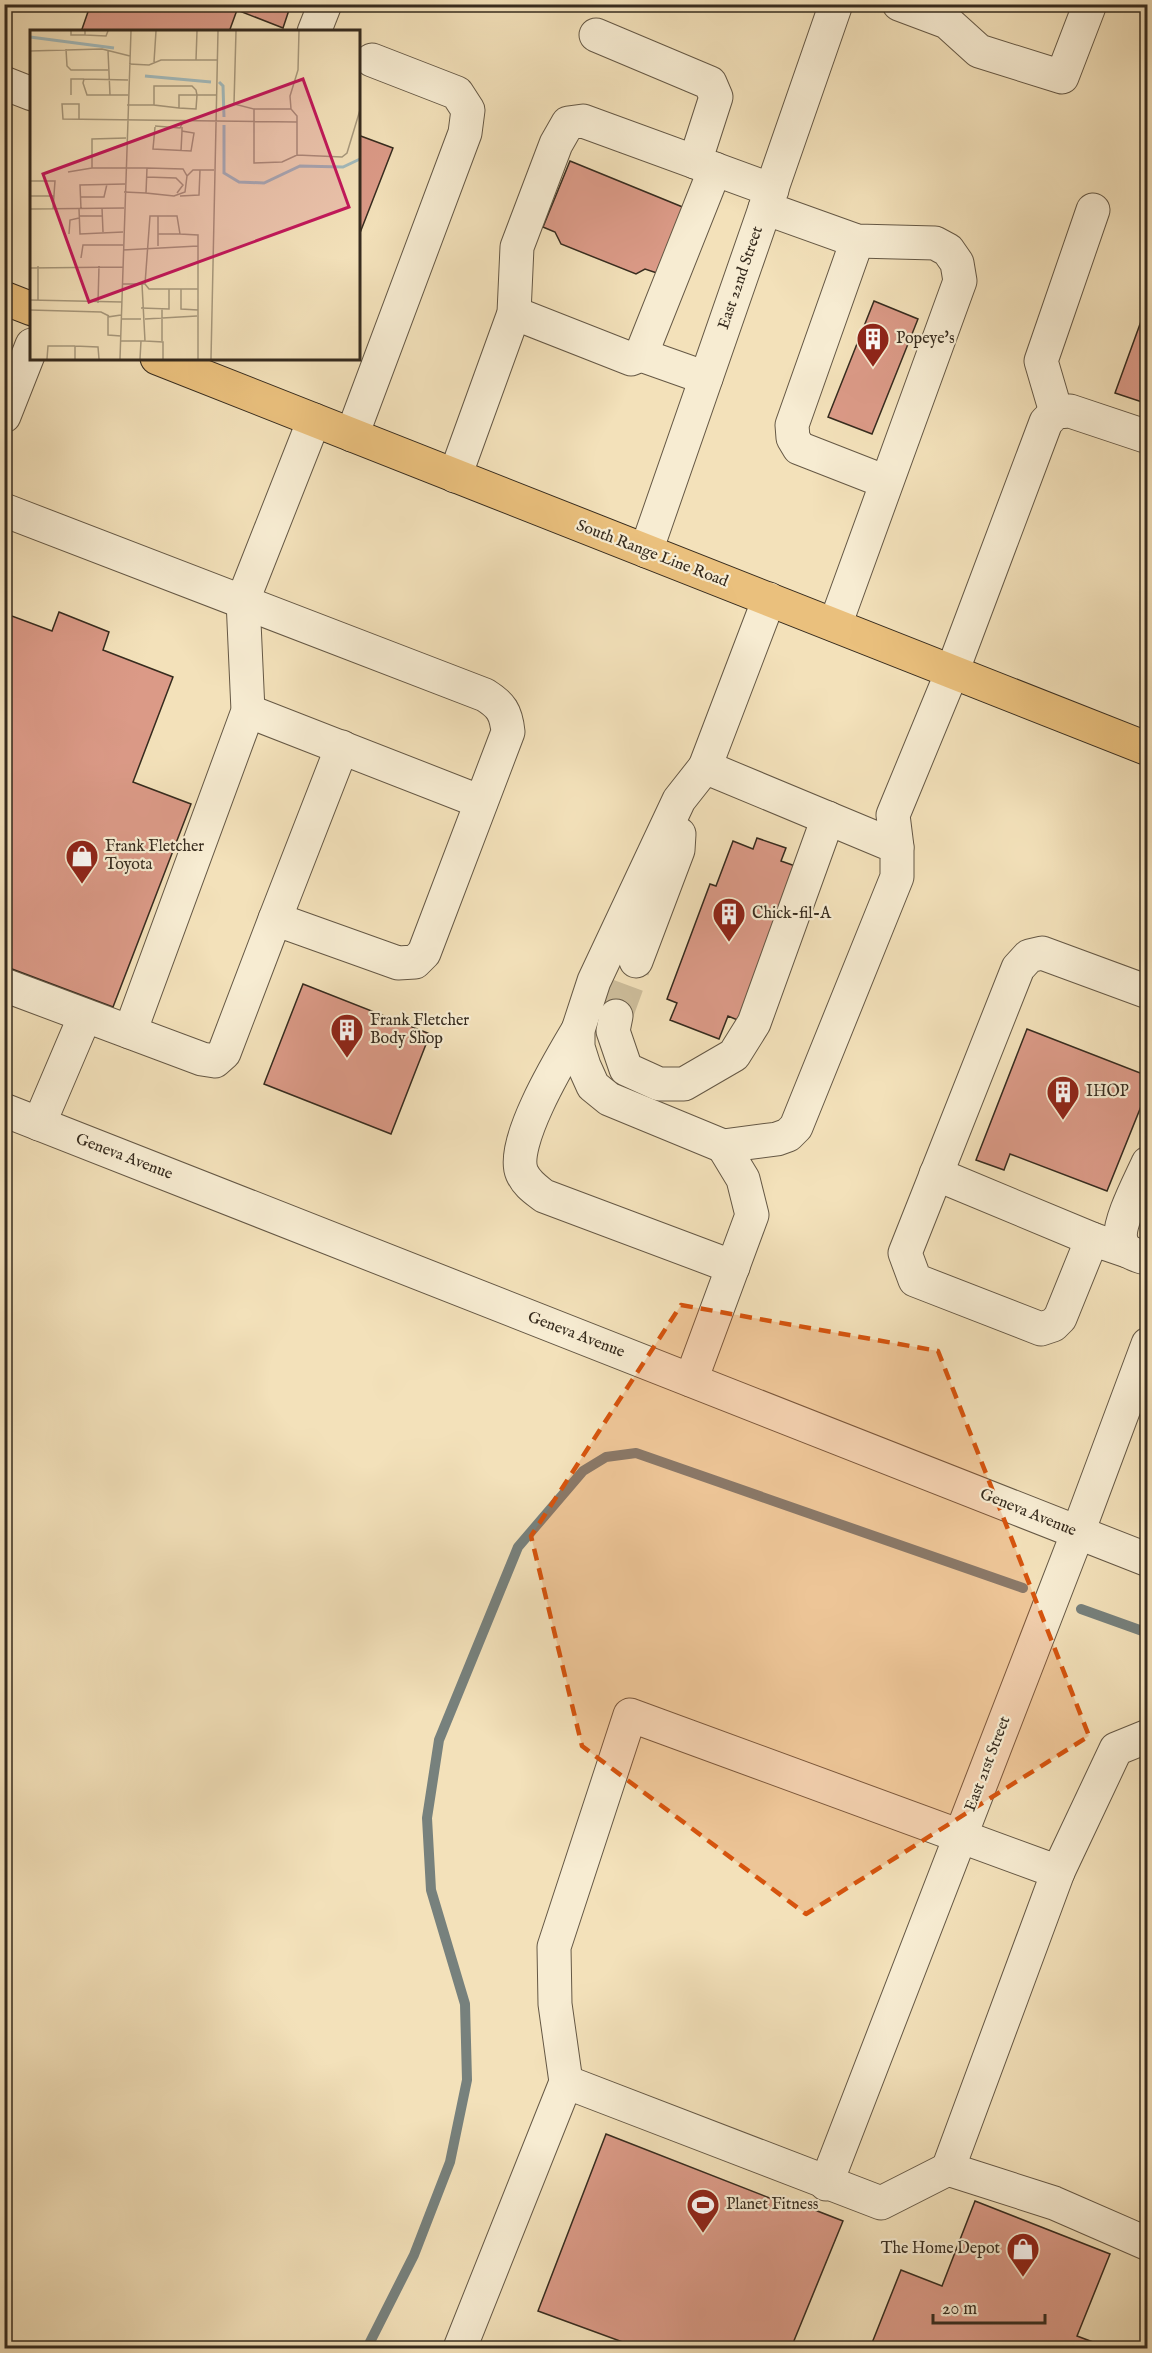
<svg xmlns="http://www.w3.org/2000/svg" width="1152" height="2353" font-family="'IM FELL English',serif">
<rect width="100%" height="100%" fill="#f3e1ba"/>
<filter id="stains"><feTurbulence type="fractalNoise" baseFrequency=".00333" numOctaves="4"/><feColorMatrix values="0 0 0 0 .2 0 0 0 0 .09 0 0 0 0 .02 0 0 0 .5 -.17"/></filter>
<radialGradient id="worn" r=".72"><stop offset=".6" stop-color="#630" stop-opacity="0"/><stop offset="1" stop-color="#630" stop-opacity=".3"/></radialGradient>
<g fill="none" stroke-linecap="round" stroke-linejoin="round">
<g stroke="#77817d" stroke-width="10">
<polyline points="1081,1609 1148,1633"/>
<polyline points="367,2348 414,2255 450,2162 467,2080 465,2004 431,1890 427,1818 439,1740 518,1547 583,1471 606,1457 636,1453 1023,1588"/>
</g>
</g>
<g fill="#db9a87" stroke="#362b1e" stroke-width="1.5">
<polygon points="87,4 291,4 283,28 237,10 229,32 81,32 90,6"/>
<polygon points="358,135 393,148 358,238"/>
<polygon points="570,161 685,208 660,274 645,269 636,274 561,244 555,232 543,227"/>
<polygon points="874,301 918,319 872,434 828,417"/>
<polygon points="1148,302 1148,404 1115,393"/>
<polygon points="59,612 109,632 103,650 173,677 133,782 191,804 113,1007 4,966 4,613 52,631"/>
<polygon points="757,838 786,848 781,861 798,867 740,1021 728,1016 719,1039 670,1020 677,1003 667,999 710,884 716,886 733,841 753,849"/>
<polygon points="303,984 430,1034 391,1134 264,1084"/>
<polygon points="1027,1029 1148,1076 1148,1089 1107,1191 1010,1154 1004,1170 976,1160"/>
<polygon points="606,2134 785,2204 789,2200 843,2221 791,2348 639,2348 538,2311"/>
<polygon points="975,2201 1110,2254 1077,2336 1109,2348 870,2348 901,2270 942,2286"/>
</g>
<g fill="none" stroke-linecap="round" stroke-linejoin="round">
<polyline stroke="#cdbd9b" stroke-width="33" stroke-dasharray="33 16" stroke-linecap="butt" points="616,1016 636,961"/>
<g stroke="#655845" stroke-width="35">
<g id="minor">
<polyline points="899,4 947,22 979,51 1062,77 1090,4"/>
<polyline points="314,32 325,4"/>
<polyline points="596,35 710,83 716,97 695,162"/>
<polyline points="4,83 32,94"/>
<polyline points="765,208 857,241 935,243 948,250 957,263 960,281 835,625"/>
<polyline points="857,241 792,425 793,438 799,448 886,482"/>
<polyline points="514,313 631,359 641,355 706,378"/>
<polyline points="641,355 715,169"/>
<polyline points="1056,412 1041,361 1093,210"/>
<polyline points="4,416 32,345"/>
<polyline points="352,435 465,133 468,110 457,93 372,60"/>
<polyline points="455,476 514,313 517,247 556,144 568,123 583,121 772,190"/>
<path d="M4,510L485,695C501,705 506,712 508,732L424,953L415,962L398,963L275,919L224,1053L215,1061L202,1059L4,985"/>
<polyline points="646,551 836,4"/>
<polyline points="248,711 481,802"/>
<polygon points="705,767 897,847 897,877 796,1127 788,1135 777,1139 723,1146 609,1099 593,1086 584,1066 578,1047 578,1030 594,981 679,800"/>
<polyline points="705,767 769,599"/>
<polyline points="897,847 893,815 952,672 1046,422 1056,412 1070,411 1148,437"/>
<polyline points="275,919 342,747"/>
<polyline points="636,961 678,850 679,834"/>
<polyline points="616,1016 613,1031 626,1069 659,1084 684,1084 734,1055 754,1023 828,818"/>
<path d="M578,1030C562,1057 509,1144 522,1173C527,1184 535,1189 544,1196L733,1267"/>
<polyline points="130,1032 248,711 243,600 314,420"/>
<polyline points="4,1110 1148,1560"/>
<polyline points="39,1124 85,1016"/>
<polyline points="936,1174 1092,1239"/>
<polyline points="1127,1251 1092,1239 1060,1318 1053,1325 1041,1329 915,1280 905,1253 1018,968 1029,956 1042,953 1148,992"/>
<path d="M1142,1257C1133,1254 1123,1251 1121,1240C1117,1224 1141,1179 1148,1163"/>
<polyline points="691,1380 752,1215 743,1179 723,1146"/>
<polyline points="566,2082 881,2203 948,2169 1054,2203 1148,2244"/>
<polyline points="948,2169 1058,1872"/>
<polyline points="826,2184 1078,1532 1148,1344"/>
<polyline points="460,2348 566,2082 555,2004 554,1947 630,1715 1058,1872 1116,1749 1148,1736"/>
</g>
</g>
<g stroke="#362b1e" stroke-width="35">
<g id="major">
<polyline points="4,298 32,309"/>
<polyline points="157,358 1148,749"/>
</g>
</g>
<use href="#minor" stroke="#f7ecd2" stroke-width="33"/>
<use href="#major" stroke="#eac07d" stroke-width="33"/>
</g>
<path fill="#d6540e" fill-opacity="0.2" stroke="#d6540e" stroke-width="4.5" stroke-dasharray="12 8" stroke-linejoin="round" d="M681,1305L938,1351L1089,1736L806,1914L582,1746L531,1536Z"/>
<defs>
<g id="building-pin" transform="scale(1.725)"><path d="M0 17L-7.5 6A9.5 9.5 0 1 1 7.5 6Z" fill="#8f2418" stroke="#f7ecd2"/><path d="M-4-6H4V6H1V3H-1V6H-4ZM-2.5-4.3h1.7v1.8h-1.7ZM.8-4.3h1.7v1.8H.8ZM-2.5-1h1.7V.8h-1.7ZM.8-1h1.7V.8H.8Z" fill="#fff"/></g>
<g id="shop-pin" transform="scale(1.725)"><path d="M0 17L-7.5 6A9.5 9.5 0 1 1 7.5 6Z" fill="#8f2418" stroke="#f7ecd2"/><path d="M-5-2.5h2.3a2.7 3.5 0 0 1 5.4 0H5L5.5 6h-11ZM-1.5-2.5h3a1.5 2.3 0 0 0-3 0Z" fill="#fff"/></g>
<g id="stadium-pin" transform="scale(1.725)"><path d="M0 17L-7.5 6A9.5 9.5 0 1 1 7.5 6Z" fill="#8f2418" stroke="#f7ecd2"/><path d="M0-5a6.5 5 0 1 0 0 10a6.5 5 0 1 0 0-10ZM-3.5-1.8h7v3.6h-7Z" fill="#fff"/></g>
</defs>
<g fill-rule="evenodd">
<use href="#building-pin" x="873" y="339"/>
<use href="#shop-pin" x="82" y="856"/>
<use href="#building-pin" x="729" y="914"/>
<use href="#building-pin" x="347" y="1030"/>
<use href="#building-pin" x="1063" y="1092"/>
<use href="#stadium-pin" x="703" y="2205"/>
<use href="#shop-pin" x="1023" y="2249"/>
</g>
<g text-anchor="middle" dominant-baseline="central" stroke-width="4.5" stroke-linejoin="round" paint-order="stroke">
<g font-size="16" fill="#362b1e" stroke="#f7ecd2">
<text transform="translate(741 278) rotate(-71)">East 22nd Street</text>
<text transform="translate(652 554) rotate(21)">South Range Line Road</text>
<text transform="translate(124 1157) rotate(21)">Geneva Avenue</text>
<text transform="translate(576 1335) rotate(21)">Geneva Avenue</text>
<text transform="translate(1028 1513) rotate(22)">Geneva Avenue</text>
<text transform="translate(988 1764) rotate(-69)">East 21st Street</text>
</g>
<g font-size="16" fill="#362b1e" stroke="#f7ecd2" text-anchor="start">
<text x="896" y="339">Popeye's</text>
<text x="105" y="847">Frank Fletcher<tspan x="105" dy="18">Toyota</tspan></text>
<text x="752" y="914">Chick-fil-A</text>
<text x="370" y="1021">Frank Fletcher<tspan x="370" dy="18">Body Shop</tspan></text>
<text x="1086" y="1092">IHOP</text>
<text x="726" y="2205">Planet Fitness</text>
<text x="1000" y="2249" text-anchor="end">The Home Depot</text>
</g>
</g>
<g transform="translate(30 30)">
<rect width="330" height="330" fill="#f3e1ba"/>
<path fill="none" stroke="#a2babc" stroke-width="3" d="M0,7L84,18M115,46L181,52M189,52L193,56L194,87M194,95V143L209,152L234,153L270,136L313,137L330,129"/>
<path fill="none" stroke="#a7987c" stroke-width="1.5" d="M41,1V5H55V1M206,1L204,74L224,79V133L252,132L267,125L312,127L317,123L330,80M55,5L76,6L78,1M36,19L37,36L41,40H78M0,21L72,19L100,26M78,21L80,65M166,30L167,1M124,32L126,1M99,34L119,35L131,30H187M41,65V49H54M98,65H57L53,53L54,49L98,50M97,75H124M149,78L124,75V56H162L166,60L167,65L166,79L149,78V65H186M224,79H261M49,89V74H32L33,89L267,92M125,96L150,98L152,94M125,97L123,119L161,121L164,103L152,101V97M96,108L62,109V138H117M151,121L152,101M267,125V86L261,79L260,66L268,40L269,1M117,138L153,139L157,146L155,162L144,166L116,163ZM38,142L62,138M157,146L163,140H184M116,147L146,148L153,155L147,163M0,151H25L23,179M94,162L116,163M0,166H24M150,166L169,165L170,140M51,167H74L77,154M72,178L73,202M0,179L94,178M49,179L50,204L93,202M51,179L50,155L95,154M49,186H73M39,204L40,190L49,188M128,204H150M128,216V186M93,220L168,216M51,228L53,215H93M0,238L93,237M92,254H112M115,254L119,259H168M151,259V279L168,280M0,270L92,272M8,271V236M68,273L69,236M111,278L139,279V259M0,280L71,282L79,286M91,289H111M115,289L167,286M91,306L78,305V287L91,285M91,311H111M115,311L133,312V329M132,311V279M17,329L18,316H45M45,329V316L68,317L69,329M90,329L101,1M110,329L111,311H115L112,254H115L120,186H147L150,204L168,205V329M181,329L188,1"/>
<path fill="#c2185b" fill-opacity="0.15" stroke="#c2185b" stroke-width="3" d="M273,49L319,177L59,272L13,144Z"/>
<rect width="330" height="330" fill="none" stroke="#362b1e" stroke-width="3"/>
</g>
<rect width="1152" height="2353" fill="none" stroke="#f3e1ba" stroke-width="24"/>
<rect x="6" y="6" width="1140" height="2341" fill="none" stroke="#362b1e" stroke-width="3"/>
<rect x="12" y="12" width="1128" height="2329" fill="none" stroke="#362b1e" stroke-width="1.5"/>
<path d="M933 2314v9h112v-9" fill="none" stroke="#362b1e" stroke-width="3"/>
<text x="942" y="2314" font-size="18" fill="#362b1e" stroke="#f7ecd2" stroke-width="4.5" paint-order="stroke">20 m</text>
<rect width="100%" height="100%" filter="url(#stains)"/>
<rect width="100%" height="100%" fill="url(#worn)"/>
</svg>
